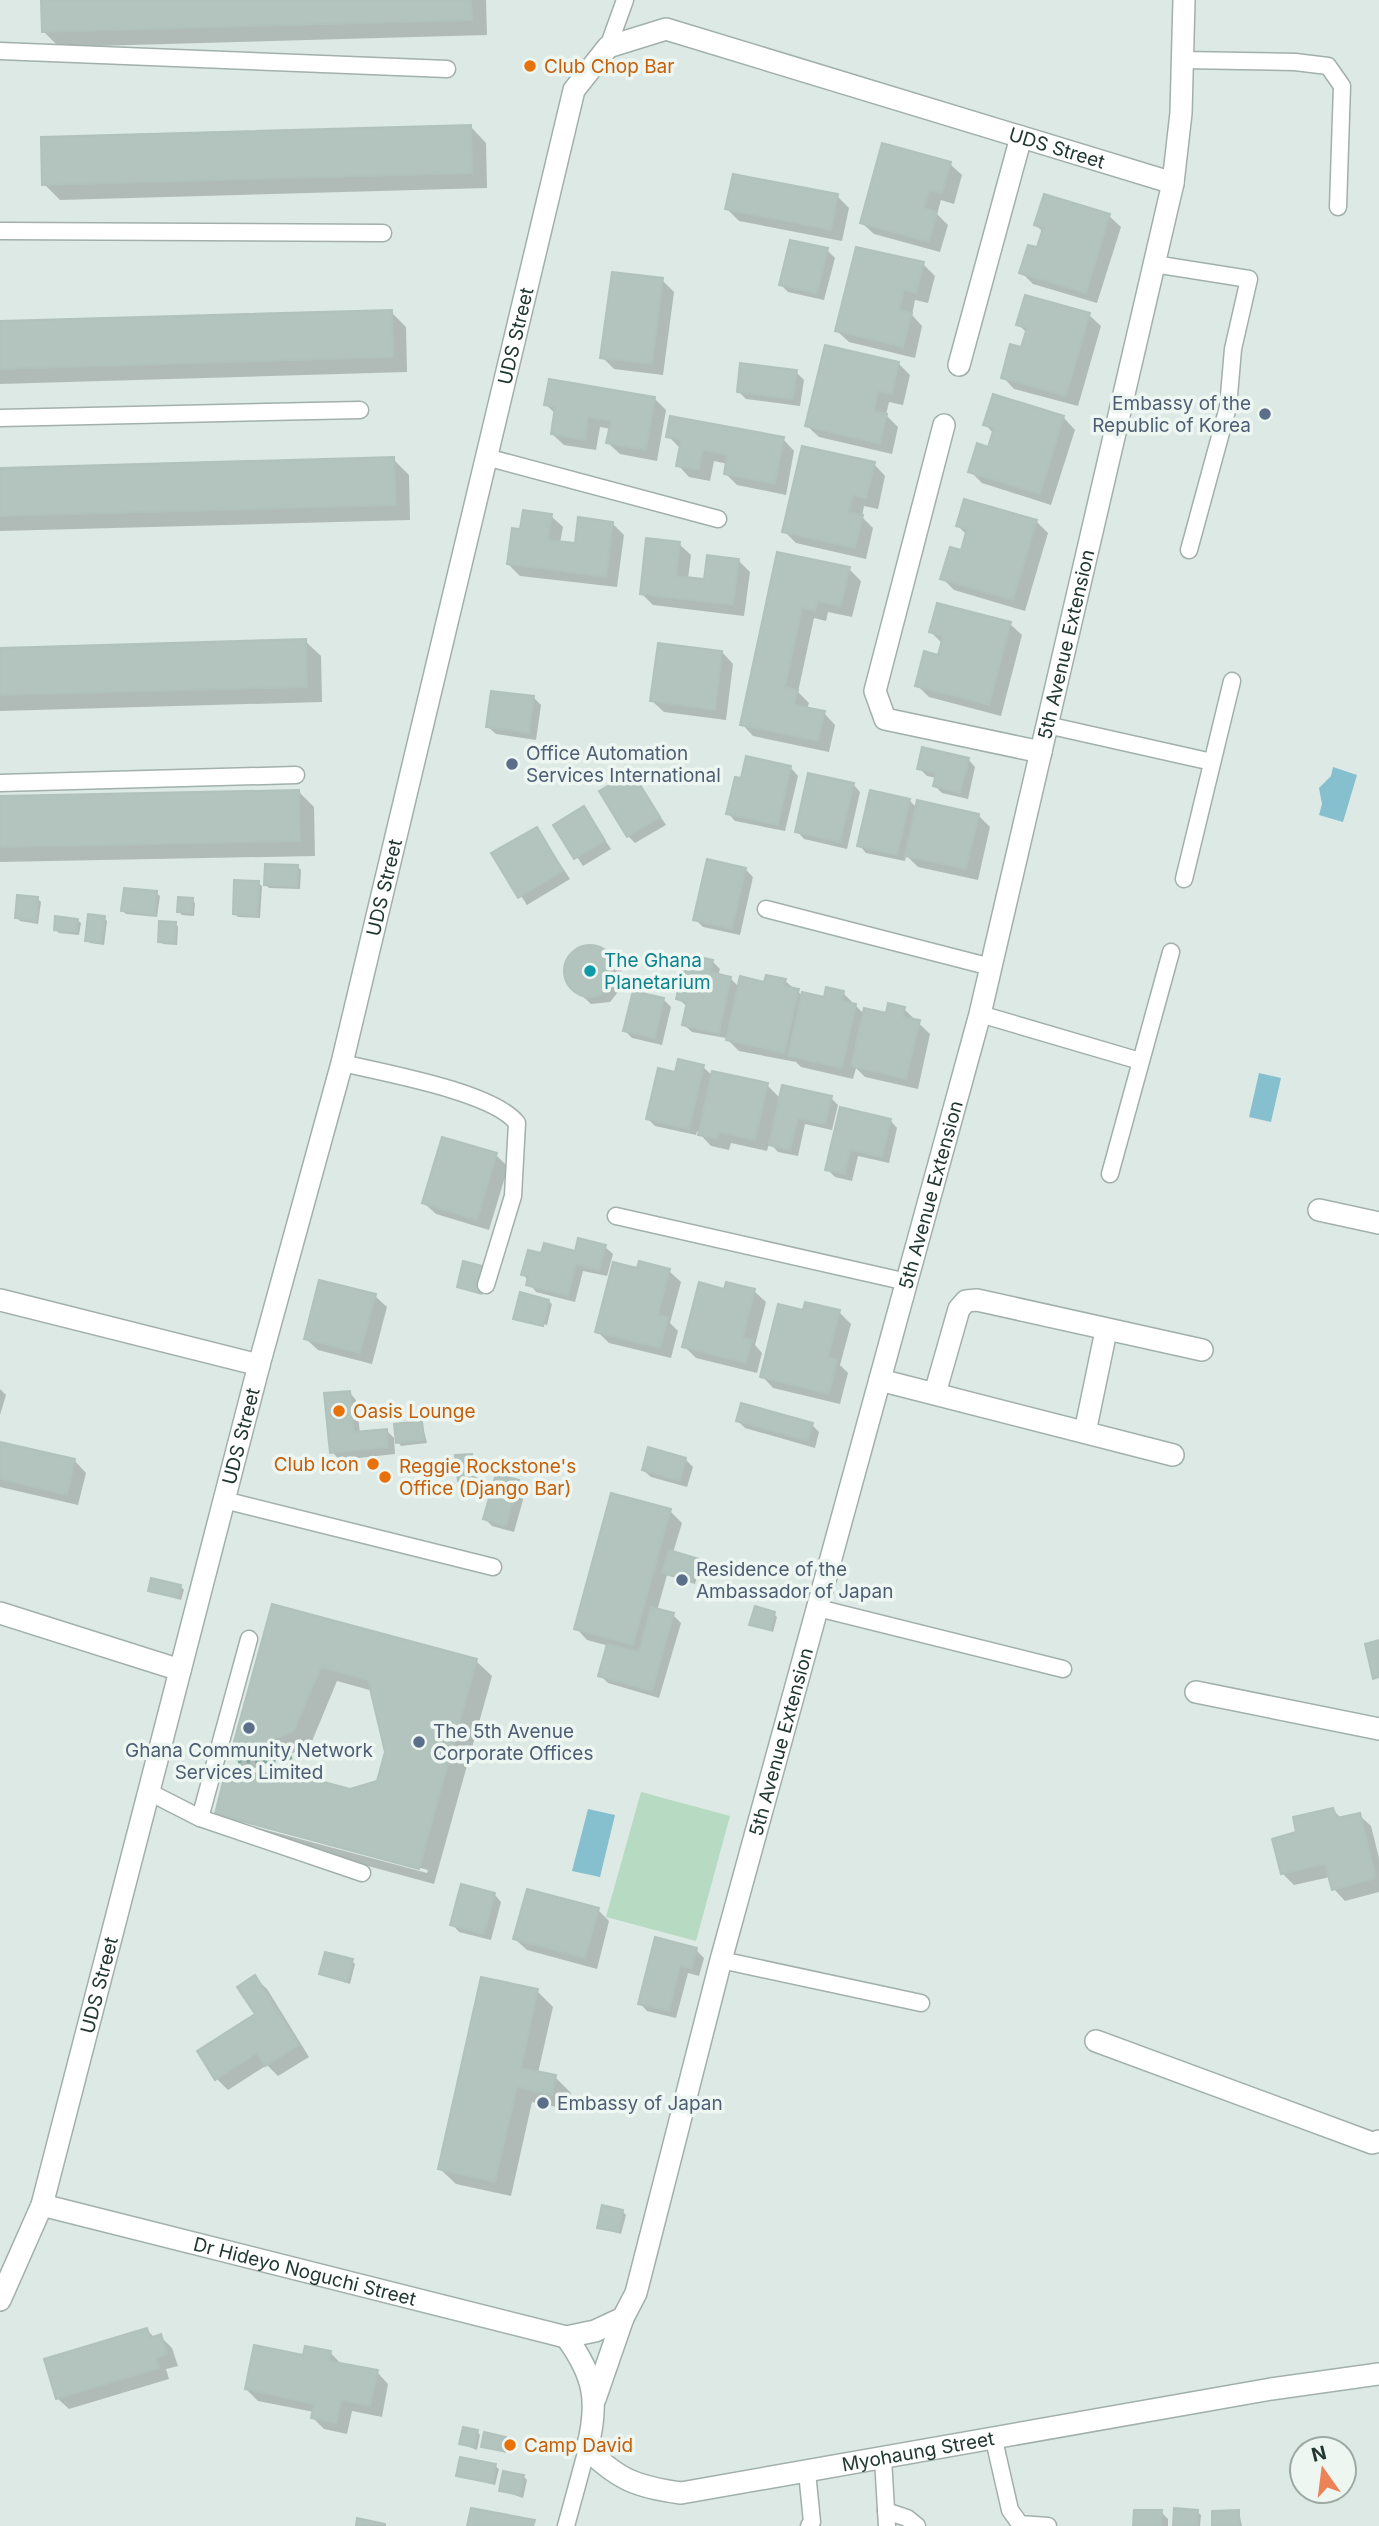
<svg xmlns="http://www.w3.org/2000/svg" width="1379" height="2526" font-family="Inter,sans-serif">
<rect width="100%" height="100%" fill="#dde9e4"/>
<polygon fill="#b7dac2" points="641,1792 730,1816 696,1941 606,1917"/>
<g fill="#86bfcd">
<polygon points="1333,767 1357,775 1343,822 1319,815 1322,804 1319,788 1331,776"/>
<polygon points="1259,1073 1281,1078 1271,1122 1249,1117"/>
<polygon points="588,1809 615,1815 600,1877 572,1871"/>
</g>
<g fill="#0003" fill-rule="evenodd">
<polygon points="43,0 486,0 487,35 59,47 44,32"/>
<polygon points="471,127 486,143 487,188 60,200 44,184"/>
<polygon points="950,164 962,175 954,204 941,200 937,214 948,225 940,252 874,234 862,223"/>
<polygon points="837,196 849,208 842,241 739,221 727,209"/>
<polygon points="1109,216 1121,227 1097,303 1033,284 1021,272 1038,250 1043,232 1036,225"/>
<polygon points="827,250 835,258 824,300 788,292 781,285"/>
<polygon points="923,264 935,276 928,303 915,300 912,315 922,326 915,358 849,342 837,331"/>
<polygon points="662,280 674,292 663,375 614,369 602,357"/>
<polygon points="391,312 406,327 407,372 0,384 0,322"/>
<polygon points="1089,315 1101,326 1078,406 1014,389 1003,377 1022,349 1027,333 1018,324"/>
<polygon points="899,364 910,375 903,405 889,402 886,415 898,427 892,454 819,437 807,426"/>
<polygon points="796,372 804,380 800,406 746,399 738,391"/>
<polygon points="994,396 1064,418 1075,430 1051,505 982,483 970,471 989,449 994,434 985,424"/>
<polygon points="654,398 666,410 657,461 620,454 608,443 611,429 600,427 596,450 564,445 552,434 556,414 546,405"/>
<polygon points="668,436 783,439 794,451 786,495 737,485 726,474 728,464 714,461 710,481 689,477 678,465 680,448"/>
<polygon points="393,459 409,475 410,520 0,531 0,470"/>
<polygon points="874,464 885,476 878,509 864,506 862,517 873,528 866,559 796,543 784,531"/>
<polygon points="551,516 563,527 560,543 577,545 612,523 624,535 617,587 520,576 508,564 522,531"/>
<polygon points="1036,521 1048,533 1025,611 954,590 942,578 962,552 967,535 958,526"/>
<polygon points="679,544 691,555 688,579 705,581 738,560 750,572 744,616 653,605 641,593"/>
<polygon points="778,554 849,569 861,581 852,617 828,612 826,621 814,618 798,692 809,703 807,709 824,713 835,725 829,752 753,736 742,724"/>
<polygon points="1010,624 1022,635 1001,716 929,697 917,685 939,657 943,644 931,632"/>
<polygon points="305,641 321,656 322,702 0,711 0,649"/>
<polygon points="722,652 733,664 726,720 664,712 652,701"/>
<polygon points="533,697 541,705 536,740 496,734 488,727"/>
<polygon points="747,758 791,768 798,776 785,831 735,821 728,813 742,780"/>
<polygon points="968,759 975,767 968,799 942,793 935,786 937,778 927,776 919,768"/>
<polygon points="632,774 666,825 635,843 628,836"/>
<polygon points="853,784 860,792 847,849 804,839 797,831"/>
<polygon points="299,792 314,807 315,856 0,862 0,798"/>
<polygon points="909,800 917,808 978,815 990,827 978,880 918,867 906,855 905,861 866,853 859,845"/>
<polygon points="584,809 611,849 583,866 556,825"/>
<polygon points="537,829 570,879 527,905 494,854"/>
<polygon points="298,867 301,870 300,889 269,888 266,885"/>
<polygon points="746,870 753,877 740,935 703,927 695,919"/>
<polygon points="258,883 262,886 260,918 238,917 234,913"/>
<polygon points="156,893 160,896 157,917 126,914 123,911"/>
<polygon points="38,899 41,902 38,924 20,921 17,918"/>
<polygon points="192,900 195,903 194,916 182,915 179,912"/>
<polygon points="104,918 107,921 104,945 90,943 87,940"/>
<polygon points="77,920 81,923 79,935 59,933 56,930"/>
<polygon points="175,923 178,927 177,945 163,944 160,941"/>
<polygon points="598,947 621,968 622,987 610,1002 591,1004 567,982 566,963 578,948"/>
<polygon points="712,961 720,969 718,976 731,979 739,987 785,981 803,996 825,999 843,993 865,1015 887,1015 904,1009 930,1034 918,1089 865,1077 856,1068 853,1079 801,1067 796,1062 739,1051 726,1038 692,1032 684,1025 688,1007 678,999"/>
<polygon points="664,1000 671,1007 662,1045 632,1038 625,1031"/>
<polygon points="703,1067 713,1076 767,1085 781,1099 831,1098 838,1105 832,1130 805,1124 798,1156 778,1152 769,1142 767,1151 731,1143 729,1150 711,1146 697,1131 696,1135 655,1126 648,1119 676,1074"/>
<polygon points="841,1109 890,1120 897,1128 889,1163 858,1156 852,1181 835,1177 827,1169"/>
<polygon points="496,1155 508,1167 489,1230 436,1214 424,1203"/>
<polygon points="605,1247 613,1254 607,1276 583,1271 575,1302 536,1292 523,1274 542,1256"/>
<polygon points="639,1270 669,1271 681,1282 670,1323 678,1331 671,1358 609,1343 597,1331"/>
<polygon points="488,1272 482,1295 458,1287"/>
<polygon points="725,1291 754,1291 766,1302 755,1345 762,1353 757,1373 696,1358 684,1346"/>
<polygon points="375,1296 387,1307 372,1364 318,1350 306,1339"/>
<polygon points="548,1301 552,1304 547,1325 516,1318"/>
<polygon points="804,1312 839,1312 851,1324 840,1365 848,1373 840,1404 773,1388 762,1376"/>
<polygon points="0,1389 6,1395 0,1415"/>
<polygon points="349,1392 356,1400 360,1433 386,1430 394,1438 395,1454 340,1460 332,1452"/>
<polygon points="738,1421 812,1425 819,1432 815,1448 745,1428"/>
<polygon points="422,1423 427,1443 401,1446 398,1442"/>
<polygon points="0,1444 75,1461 86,1473 78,1505 0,1487"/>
<polygon points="471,1456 474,1459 477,1482 463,1483 460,1480"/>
<polygon points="685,1459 693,1467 687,1487 651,1477 643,1470"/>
<polygon points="518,1481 526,1489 514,1532 492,1526 485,1519"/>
<polygon points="670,1511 682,1523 673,1553 701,1563 695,1584 667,1575 657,1611 673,1615 681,1623 659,1698 608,1683 600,1675 609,1646 587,1640 576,1628"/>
<polygon points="181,1587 184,1590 181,1600 150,1590"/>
<path d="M273,1606L476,1661L492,1676L434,1884L233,1829L217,1813L350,1791L379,1783L387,1752L373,1691L337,1681L310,1746L247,1771L232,1756ZM233,1817L428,1870L427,1873L233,1821Z"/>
<polygon points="774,1614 777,1617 773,1632 751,1624"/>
<polygon points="1333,1810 1342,1819 1359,1815 1371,1826 1379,1858 1379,1892 1345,1901 1334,1889 1330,1877 1294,1885 1282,1873 1298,1834"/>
<polygon points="494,1894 501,1902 491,1940 459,1932 452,1924"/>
<polygon points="598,1910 609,1921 597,1969 527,1950 515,1939"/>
<polygon points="696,1950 704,1958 699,1976 688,1973 676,2018 647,2011 640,2003"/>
<polygon points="352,1961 355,1964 350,1984 321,1974"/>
<polygon points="255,1978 267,1989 309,2057 278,2076 267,2065 228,2090 216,2078 257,2015"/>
<polygon points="537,1991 553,2007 538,2073 555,2077 571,2093 567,2109 532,2102 511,2196 456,2184 440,2169"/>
<polygon points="622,2211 626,2215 621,2234 599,2227"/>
<polygon points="147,2330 155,2338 160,2336 172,2348 178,2366 166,2369 169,2379 69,2409 57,2398"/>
<polygon points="330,2352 342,2365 377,2372 388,2384 382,2417 352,2411 347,2434 324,2429 313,2418 314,2412 258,2401 246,2389 304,2357"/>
<polygon points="477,2432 480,2435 477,2450 461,2444"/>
<polygon points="505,2438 509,2441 506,2453 483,2446"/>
<polygon points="495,2466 499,2469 495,2485 458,2475"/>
<polygon points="523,2476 527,2480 523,2498 501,2490"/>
<polygon points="1161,2512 1168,2519 1168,2526 1135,2526"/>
<polygon points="1197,2512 1201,2515 1200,2526 1174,2526"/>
<polygon points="1239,2512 1242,2526 1214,2526"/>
</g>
<g fill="#b3c3bd" stroke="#b0c2bb" stroke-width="2">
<polygon points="41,0 471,0 472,20 42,32"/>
<polygon points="471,125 472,173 42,185 41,137"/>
<polygon points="882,143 951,162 942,193 929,190 924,208 937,212 929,242 860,223"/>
<polygon points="733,174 838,194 831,230 725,209"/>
<polygon points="1044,194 1110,214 1086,293 1019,273 1028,245 1037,247 1043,228 1034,225"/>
<polygon points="790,240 828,248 817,294 779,285"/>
<polygon points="856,247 924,262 916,293 904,290 899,310 912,313 903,347 835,331"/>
<polygon points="612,272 663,278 652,364 600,358"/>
<polygon points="1025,295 1090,313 1066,396 1001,378 1010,344 1021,347 1027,328 1016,325"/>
<polygon points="392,310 393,357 0,369 0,321"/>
<polygon points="825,345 899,362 892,394 878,391 874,411 887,414 880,444 805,426"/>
<polygon points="740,363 797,370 793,399 737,392"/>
<polygon points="549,379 655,397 646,450 606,443 611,421 588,417 585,440 551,434 555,407 544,405"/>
<polygon points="993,394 1064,416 1040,494 968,472 977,443 988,447 994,428 983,425"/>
<polygon points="670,416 784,437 775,484 724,474 727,455 703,450 699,470 676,466 681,440 666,437"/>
<polygon points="802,446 875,462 866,498 853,495 849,512 863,515 855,548 782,532"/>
<polygon points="394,457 396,505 0,516 0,468"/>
<polygon points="964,499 1037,520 1013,600 940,579 950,547 961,550 967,529 956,526"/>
<polygon points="523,510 552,514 548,540 575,543 578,517 613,522 606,577 507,564 512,528 520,529"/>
<polygon points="646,538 680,542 676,576 704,579 707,555 739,559 733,605 640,594"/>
<polygon points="777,552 850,567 841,606 817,601 815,611 802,608 785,687 798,690 794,705 825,711 818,741 740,725"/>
<polygon points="937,603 1011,622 989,705 915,686 924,651 938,655 943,636 929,632"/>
<polygon points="306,639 307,687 0,695 0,648"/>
<polygon points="658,643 722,651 715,710 650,701"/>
<polygon points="491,691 534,696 529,733 486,727"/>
<polygon points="922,747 969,758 960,793 933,786 936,773 917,769"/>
<polygon points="746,756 791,766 778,825 726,814 735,777 741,778"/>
<polygon points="632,772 660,817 627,837 599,791"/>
<polygon points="808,773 854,783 840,842 795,832"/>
<polygon points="299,790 300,841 0,847 0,796"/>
<polygon points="870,790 910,799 897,855 857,846"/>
<polygon points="917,800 979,814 966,869 905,856"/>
<polygon points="584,806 605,841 574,859 553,825"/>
<polygon points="537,827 563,871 518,898 491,853"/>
<polygon points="707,859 746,868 732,929 693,920"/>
<polygon points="265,864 298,865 297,887 264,885"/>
<polygon points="234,880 259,881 257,916 233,914"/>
<polygon points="124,888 157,891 155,915 121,911"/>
<polygon points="17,895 38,897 36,921 15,918"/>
<polygon points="178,897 193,898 192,913 177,912"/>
<polygon points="88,914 105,916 101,943 85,941"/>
<polygon points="55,916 78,919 76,932 54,930"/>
<polygon points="159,921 176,922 175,943 158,942"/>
<circle cx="590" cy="971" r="26"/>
<polygon points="687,954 713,960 710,972 731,977 719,1034 682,1025 687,1002 676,999"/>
<polygon points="766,975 786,979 784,986 799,989 784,1053 726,1040 740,976 764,982"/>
<polygon points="826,987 844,991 842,1001 856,1004 842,1068 788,1056 802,992 824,997"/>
<polygon points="633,991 664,998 655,1038 623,1031"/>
<polygon points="888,1003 905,1007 903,1017 920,1020 906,1079 851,1066 864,1008 886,1013"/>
<polygon points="678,1059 704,1065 689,1129 646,1119 658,1068 675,1072"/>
<polygon points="712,1071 768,1083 755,1140 719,1132 718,1139 698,1135"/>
<polygon points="782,1085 832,1096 825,1124 798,1118 790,1150 769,1145"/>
<polygon points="840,1107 891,1119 882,1157 850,1150 845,1174 825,1170"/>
<polygon points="442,1137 497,1153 477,1220 422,1203"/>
<polygon points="578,1238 606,1245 599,1270 576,1264 568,1296 526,1285 528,1276 521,1275 528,1250 541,1253 544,1243 575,1251"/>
<polygon points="463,1261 486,1267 479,1293 457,1287"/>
<polygon points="639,1261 670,1269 658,1315 668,1317 660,1348 595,1332 613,1262 637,1268"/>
<polygon points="319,1280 376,1294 360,1353 304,1339"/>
<polygon points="699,1282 724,1289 726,1282 755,1289 743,1338 752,1340 746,1363 682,1347"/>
<polygon points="520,1292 549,1300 543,1326 513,1319"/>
<polygon points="805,1302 840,1310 828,1357 837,1360 829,1394 760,1377 778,1304 803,1310"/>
<polygon points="350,1391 354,1432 387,1429 388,1447 330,1453 324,1393"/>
<polygon points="741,1403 813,1423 808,1441 736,1421"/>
<polygon points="422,1421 424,1440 396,1443 394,1424"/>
<polygon points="0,1442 75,1459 67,1495 0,1479"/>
<polygon points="648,1447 686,1458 680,1481 642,1470"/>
<polygon points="472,1454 474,1479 458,1481 455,1455"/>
<polygon points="496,1474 519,1480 506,1526 483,1519"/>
<polygon points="611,1493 671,1509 633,1645 574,1629"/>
<polygon points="669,1550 699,1559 692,1581 662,1573"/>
<polygon points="151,1578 181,1585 178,1598 148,1591"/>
<polygon points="272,1604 477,1659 419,1869 215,1814 225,1774 290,1773 350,1789 377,1781 385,1752 368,1680 321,1667 294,1731 230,1756"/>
<polygon points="755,1606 775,1612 770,1630 749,1625"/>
<polygon points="651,1607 674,1613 652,1691 598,1676 607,1644 639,1652"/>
<polygon points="1379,1640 1379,1677 1373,1679 1365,1644"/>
<polygon points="1333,1808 1337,1818 1360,1813 1376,1878 1332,1890 1325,1864 1281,1874 1272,1839 1296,1832 1293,1817"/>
<polygon points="461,1884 495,1893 484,1934 450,1925"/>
<polygon points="527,1889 599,1908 585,1958 513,1939"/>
<polygon points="655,1937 697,1948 692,1969 680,1966 669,2011 638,2004"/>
<polygon points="325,1952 353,1959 347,1982 319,1974"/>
<polygon points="255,1975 299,2045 265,2066 257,2053 215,2080 197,2051 255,2014 237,1987"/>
<polygon points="481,1977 538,1989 521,2068 556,2075 552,2095 517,2087 495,2182 438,2169"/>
<polygon points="602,2205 623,2210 619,2232 597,2228"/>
<polygon points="147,2328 150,2338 161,2334 167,2354 156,2358 159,2368 56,2399 44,2359"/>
<polygon points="254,2345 303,2355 305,2346 331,2351 329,2361 378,2370 370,2406 341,2400 336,2423 311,2418 314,2404 245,2389"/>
<polygon points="463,2427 478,2430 474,2447 459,2444"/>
<polygon points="484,2432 506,2437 503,2451 481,2447"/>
<polygon points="460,2457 496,2464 492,2483 456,2476"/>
<polygon points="503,2471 524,2475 520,2495 499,2491"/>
<polygon points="471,2508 535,2520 533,2526 467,2526"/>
<polygon points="1174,2508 1198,2510 1197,2526 1173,2526"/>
<polygon points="1134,2510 1162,2510 1161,2526 1133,2526"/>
<polygon points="1239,2510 1239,2526 1212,2526 1212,2511"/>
<polygon points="357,2518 385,2524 385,2526 356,2526"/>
</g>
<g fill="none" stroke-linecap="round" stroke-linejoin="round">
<g stroke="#a1b0ab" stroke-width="19">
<g id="lane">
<polyline points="608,47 625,0"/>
<polyline points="0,51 447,69"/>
<polyline points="1182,60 1295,62 1328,66 1342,86 1338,207"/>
<polyline points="0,231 383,233"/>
<polyline points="1154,264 1249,279 1233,349 1228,407 1189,550"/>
<polyline points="0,418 360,410"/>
<polyline points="486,457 718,519"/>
<polyline points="1047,725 1212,762"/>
<polyline points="0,783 296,775"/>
<polyline points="1184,879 1232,681"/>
<polyline points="766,909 991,967"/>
<polyline points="980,1014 1140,1061"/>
<path d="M342,1063C384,1073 493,1092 517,1123L513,1196L486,1285"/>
<polyline points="1110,1174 1171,952"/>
<polyline points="616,1216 907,1282"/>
<polyline points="224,1500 493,1567"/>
<polyline points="818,1608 1063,1669"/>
<polyline points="149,1792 200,1818 249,1639"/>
<polyline points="200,1818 362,1873"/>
<polyline points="721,1960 921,2003"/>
<polyline points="994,2440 1010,2510 1020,2524 1048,2526"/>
<polyline points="883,2459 887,2526"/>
<polyline points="807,2472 812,2522 809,2526"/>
<polyline points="886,2511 907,2518 917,2526"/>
<polyline points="566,2526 587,2449"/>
</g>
</g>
<g stroke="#a1b0ab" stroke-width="24">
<g id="street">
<polyline points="959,365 1021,137"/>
<polyline points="944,425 875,691 885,719 1041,752"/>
<polyline points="1319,1210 1379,1223"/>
<polyline points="0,1300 259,1365"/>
<polyline points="880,1380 1173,1455"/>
<polyline points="935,1393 959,1309 966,1301 977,1300 1202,1350"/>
<polyline points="1085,1432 1106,1331"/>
<polyline points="0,1613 180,1670"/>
<polyline points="1196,1692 1379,1729"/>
<polyline points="1096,2041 1372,2143 1379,2141"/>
<path id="s1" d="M42,2205L566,2337L595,2331L623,2318L636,2293L721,1960L980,1014L1173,183L1181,113L1184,0"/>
<path id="s2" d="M0,2300L42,2205L259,1365L342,1063L574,90L608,47L666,29L1173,183"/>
<path id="s3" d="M566,2337C595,2376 599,2403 587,2449C619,2480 637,2487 681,2493L1271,2389L1379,2374"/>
<polyline points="595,2399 623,2318"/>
</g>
</g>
<polyline stroke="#7fab9f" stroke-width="4.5" stroke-dasharray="3.5 5" stroke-linecap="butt" points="238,1761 280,1761 300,1754"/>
<use href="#lane" stroke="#fff" stroke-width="16"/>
<use href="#street" stroke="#fff" stroke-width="21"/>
</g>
<g fill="#e8710a" stroke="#eef6f2" stroke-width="2.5">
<circle cx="530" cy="66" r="7"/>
<circle cx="339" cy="1411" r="7"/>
<circle cx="373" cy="1464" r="7"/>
<circle cx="385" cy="1477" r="7"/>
<circle cx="510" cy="2445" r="7"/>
</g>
<g fill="#5c6f8a" stroke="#eef6f2" stroke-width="2.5">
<circle cx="1265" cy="414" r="7"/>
<circle cx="512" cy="764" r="7"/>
<circle cx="682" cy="1580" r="7"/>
<circle cx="249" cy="1728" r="7"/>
<circle cx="419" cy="1742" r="7"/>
<circle cx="543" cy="2103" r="7"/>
</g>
<circle fill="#0f9aa8" stroke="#eef6f2" stroke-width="2.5" cx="590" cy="971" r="7"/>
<g text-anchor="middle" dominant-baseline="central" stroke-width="7" stroke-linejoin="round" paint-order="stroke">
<g font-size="19" fill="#c56008" stroke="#eef6f2" text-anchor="start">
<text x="544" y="66">Club Chop Bar</text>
<text x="353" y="1411">Oasis Lounge</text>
<text x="359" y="1464" text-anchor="end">Club Icon</text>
<text x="399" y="1466">Reggie Rockstone's<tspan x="399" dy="22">Office (Django Bar)</tspan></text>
<text x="524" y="2445">Camp David</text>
</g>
<g font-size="19" fill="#203732" stroke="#eef6f2">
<text stroke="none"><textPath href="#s2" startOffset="2809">UDS Street</textPath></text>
<text stroke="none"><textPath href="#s2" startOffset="2032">UDS Street</textPath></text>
<text stroke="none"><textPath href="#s1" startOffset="2333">5th Avenue Extension</textPath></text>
<text stroke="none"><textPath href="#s2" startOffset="1465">UDS Street</textPath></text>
<text stroke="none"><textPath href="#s1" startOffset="1766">5th Avenue Extension</textPath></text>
<text stroke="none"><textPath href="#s2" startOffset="898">UDS Street</textPath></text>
<text stroke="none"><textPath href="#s1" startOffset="1199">5th Avenue Extension</textPath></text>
<text stroke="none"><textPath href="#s2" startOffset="331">UDS Street</textPath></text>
<text stroke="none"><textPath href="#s1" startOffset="271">Dr Hideyo Noguchi Street</textPath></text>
<text stroke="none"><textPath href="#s3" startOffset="466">Myohaung Street</textPath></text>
</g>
<g font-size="19" fill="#4e5e75" stroke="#eef6f2" text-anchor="start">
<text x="1251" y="403" text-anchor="end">Embassy of the<tspan x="1251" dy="22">Republic of Korea</tspan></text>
<text x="526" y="753">Office Automation<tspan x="526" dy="22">Services International</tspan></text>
<text x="696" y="1569">Residence of the<tspan x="696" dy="22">Ambassador of Japan</tspan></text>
<text x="433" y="1731">The 5th Avenue<tspan x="433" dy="22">Corporate Offices</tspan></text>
<text x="249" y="1750" text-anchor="middle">Ghana Community Network<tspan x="249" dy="22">Services Limited</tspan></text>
<text x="557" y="2103">Embassy of Japan</text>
</g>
<g font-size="19" fill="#0d838f" stroke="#eef6f2" text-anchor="start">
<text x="604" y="960">The Ghana<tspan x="604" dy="22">Planetarium</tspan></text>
</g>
</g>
<g transform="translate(1323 2470) rotate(346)"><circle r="33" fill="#eef6f2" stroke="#9caaa5" stroke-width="2"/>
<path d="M0-5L12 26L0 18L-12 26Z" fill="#ec8358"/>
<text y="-10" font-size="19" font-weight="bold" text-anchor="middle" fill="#203732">N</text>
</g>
</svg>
